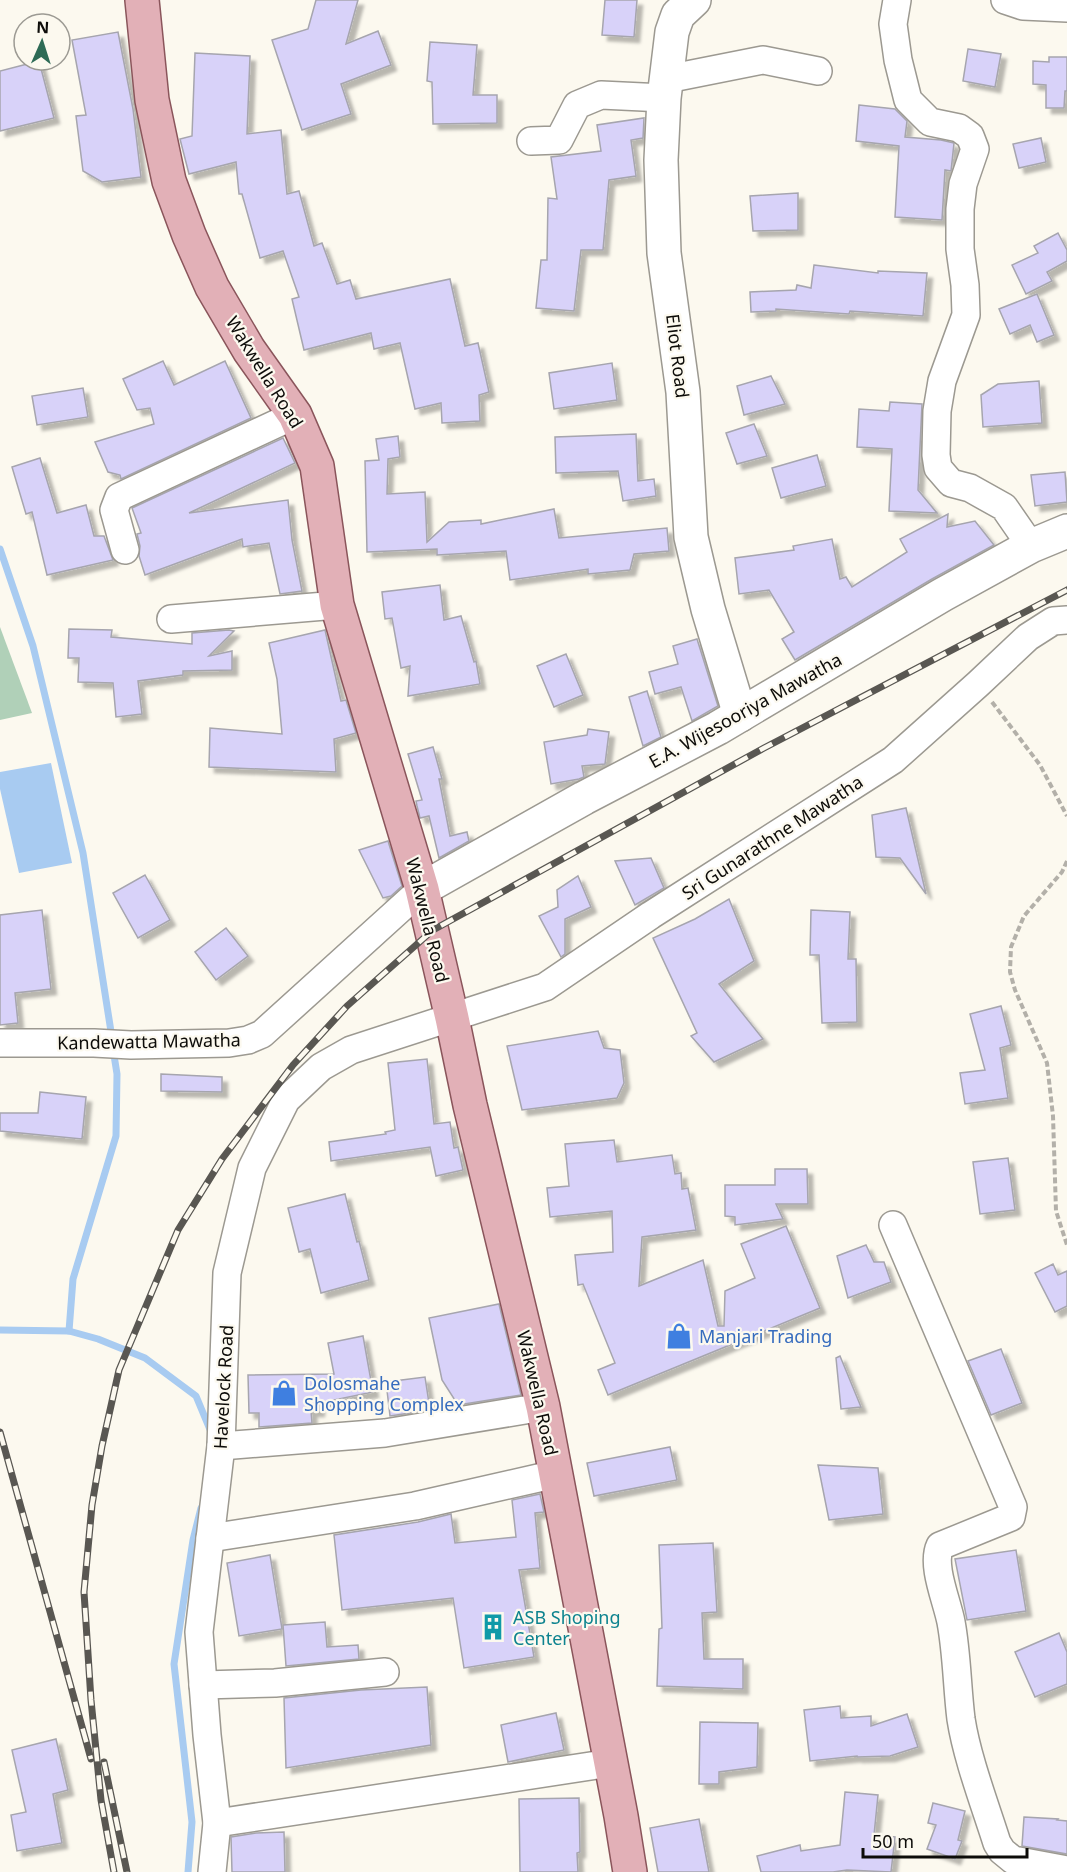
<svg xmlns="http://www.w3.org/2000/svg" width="1067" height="1872" font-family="'Noto Sans',sans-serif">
<defs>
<filter id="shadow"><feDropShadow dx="5.5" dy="5.5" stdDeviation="1.5" flood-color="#0004"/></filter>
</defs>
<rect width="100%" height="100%" fill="#fcf9ef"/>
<polygon fill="#b0d0b8" points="0,627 32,713 0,720"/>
<polygon fill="#a8cbf1" points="51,763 72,863 19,873 0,789 0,772"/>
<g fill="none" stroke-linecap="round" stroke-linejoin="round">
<g stroke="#a8cbf1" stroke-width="7">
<polyline points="0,549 33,646 83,853 112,1038"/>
<polyline points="0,1330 69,1331 98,1339 145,1358 196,1396 211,1432"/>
<polyline points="69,1331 73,1279 116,1136 117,1074 113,1049"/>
<polyline points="188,1872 192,1822 174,1664 193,1540 201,1508"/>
</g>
</g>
<g fill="#d8d2f9" stroke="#a6a5ae" stroke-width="1.5" filter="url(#shadow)">
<polygon points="316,0 358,0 346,44 378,31 391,65 341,84 351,114 302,130 272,40 308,29"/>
<polygon points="605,0 637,0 634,37 602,35"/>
<polygon points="118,32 133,109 141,177 102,182 83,171 76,116 86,115 72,40"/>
<polygon points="430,42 477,45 473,95 497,95 497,123 433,124 432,82 427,81"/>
<polygon points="968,49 1001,54 995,87 963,81"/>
<polygon points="195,53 250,56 247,134 281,130 287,194 299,191 314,246 322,243 337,284 350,280 356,299 450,279 465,346 478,343 489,392 479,395 480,421 442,423 441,403 415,409 400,343 374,349 371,333 304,350 292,299 299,297 283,251 260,258 242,194 239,194 236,162 189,174 180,139 192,136"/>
<polygon points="1049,57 1067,57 1067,91 1065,91 1064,108 1046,108 1046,85 1033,84 1033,61 1049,62"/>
<polygon points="39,61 54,118 0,131 0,71"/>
<polygon points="859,105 895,109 907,121 905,137 941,140 954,143 951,171 945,170 942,220 895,217 899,146 856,141"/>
<polygon points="644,118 643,138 631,140 636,176 609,180 603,250 581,250 574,311 536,308 541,260 547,260 548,198 557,199 551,157 601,151 597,125"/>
<polygon points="1041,138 1046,162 1019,168 1013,144"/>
<polygon points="798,193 798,230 753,231 750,196"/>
<polygon points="1058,233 1067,250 1067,261 1047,272 1052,281 1026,294 1012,265 1038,253 1034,246"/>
<polygon points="814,265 878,273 878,271 927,273 923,316 850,311 849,314 776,309 776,311 751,312 750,292 796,290 797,285 811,288"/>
<polygon points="1037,294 1054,335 1037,342 1030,325 1010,334 999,309"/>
<polygon points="163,361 174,385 225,361 251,418 121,479 120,475 108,472 95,442 154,424 150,408 137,410 123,379"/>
<polygon points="612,363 617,400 554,409 549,373"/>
<polygon points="771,376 785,404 744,415 737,386"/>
<polygon points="1039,381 1042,423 983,427 981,395 998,384"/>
<polygon points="83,388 88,417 37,425 32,396"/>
<polygon points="890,402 922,404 918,490 937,513 889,511 892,449 857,447 859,409 889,411"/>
<polygon points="754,424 767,456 737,464 726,433"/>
<polygon points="636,434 638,481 654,479 656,496 623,501 618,471 556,473 555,437"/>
<polygon points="398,436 400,457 388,459 387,494 425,492 427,542 449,522 481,520 481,524 554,509 559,538 667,528 669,551 634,554 630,570 588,574 588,569 510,580 506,551 437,555 437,549 367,552 365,461 379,460 376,439"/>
<polygon points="283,438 295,463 189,513 288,500 292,540 302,591 280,594 269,543 243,547 242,539 145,575 139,556 140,546 137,534 141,533 132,508"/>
<polygon points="817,455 826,486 781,498 772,468"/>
<polygon points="40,458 57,513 86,505 94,536 104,536 113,560 47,575 32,512 26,514 12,467"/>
<polygon points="1065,472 1067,502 1035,506 1031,475"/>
<polygon points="948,514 947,527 975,521 994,545 932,579 795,660 782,639 794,632 769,590 739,594 735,558 794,550 793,546 832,539 840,579 846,577 852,587 907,552 900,539"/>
<polygon points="440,585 444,620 461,616 474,662 476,661 480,684 408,696 410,666 401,668 392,618 385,619 382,592"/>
<polygon points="69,629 112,630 111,637 192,644 192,633 229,630 234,631 209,656 232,651 232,670 183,671 183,675 138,681 142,714 116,717 113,683 78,682 79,658 68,658"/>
<polygon points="325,630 341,701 346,700 356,733 334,739 336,772 209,767 210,728 282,734 277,679 269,643"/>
<polygon points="697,639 718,706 692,721 681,687 655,694 649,672 678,664 673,646"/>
<polygon points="566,654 583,695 554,707 537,666"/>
<polygon points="647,691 661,737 643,746 629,697"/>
<polygon points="588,729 609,732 605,764 582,766 584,777 579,779 551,784 544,742 587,735"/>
<polygon points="433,747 442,779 439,779 450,836 467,832 469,841 439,858 429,816 420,818 417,806 416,801 422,800 408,754"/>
<polygon points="906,808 926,894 900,858 876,857 872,815"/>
<polygon points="388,841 402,886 391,896 383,898 359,850"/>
<polygon points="651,858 664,888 635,905 615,861"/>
<polygon points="145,875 170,920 138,938 113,893"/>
<polygon points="578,876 591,907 565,919 565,954 561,957 539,916 558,907 557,890"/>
<polygon points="729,899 754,961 719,984 763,1039 714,1062 691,1036 697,1033 653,938 695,919"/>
<polygon points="42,910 51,989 15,993 18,1023 0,1025 0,915"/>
<polygon points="811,910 850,912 848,959 856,959 857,1022 822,1023 819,955 810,955"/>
<polygon points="226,928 248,956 216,980 195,952"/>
<polygon points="1001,1006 1011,1045 1000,1048 1008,1098 965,1104 960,1073 985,1070 970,1014"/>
<polygon points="598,1031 604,1048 620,1050 624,1083 617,1098 522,1110 507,1046"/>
<polygon points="427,1059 434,1124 450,1122 454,1148 458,1147 463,1170 436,1176 430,1147 331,1161 329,1142 386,1134 385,1132 395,1130 388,1063"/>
<polygon points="161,1074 222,1077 222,1092 161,1091"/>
<polygon points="40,1092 86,1097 82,1139 0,1131 0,1113 38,1113"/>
<polygon points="614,1140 617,1162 672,1155 675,1174 681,1173 682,1189 688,1188 696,1230 642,1237 639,1286 703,1260 718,1326 724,1326 725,1291 755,1278 741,1244 786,1226 820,1308 608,1395 598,1370 615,1363 583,1284 578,1285 575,1255 613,1252 612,1211 550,1217 547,1188 569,1186 565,1144"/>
<polygon points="1008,1158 1015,1210 980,1214 973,1162"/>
<polygon points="775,1169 807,1169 808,1204 776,1204 783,1219 735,1225 735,1217 725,1216 725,1185 775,1185"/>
<polygon points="345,1194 357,1242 359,1241 369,1280 321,1293 310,1249 299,1252 288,1208"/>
<polygon points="866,1245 874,1262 884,1262 891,1282 848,1298 837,1256"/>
<polygon points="1053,1264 1058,1275 1067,1271 1067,1306 1055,1312 1035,1273"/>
<polygon points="499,1304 521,1395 458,1405 442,1380 429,1318"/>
<polygon points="363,1336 373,1392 319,1403 319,1411 311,1411 312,1423 259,1427 259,1413 249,1413 248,1375 334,1374 328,1343"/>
<polygon points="1001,1349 1022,1403 991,1415 968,1361"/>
<polygon points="840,1356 861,1407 841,1409 836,1358"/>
<polygon points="425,1377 430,1410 390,1416 386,1382"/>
<polygon points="670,1447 677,1480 594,1496 587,1463"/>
<polygon points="818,1465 878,1468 883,1514 829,1520"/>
<polygon points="540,1494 544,1512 535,1513 540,1568 519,1570 534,1657 464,1668 453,1598 342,1610 334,1535 418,1522 451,1514 455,1543 516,1537 512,1500"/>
<polygon points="713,1543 717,1612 702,1613 704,1659 743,1659 743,1689 657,1686 659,1629 662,1628 659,1545"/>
<polygon points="1016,1550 1026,1611 967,1620 955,1559"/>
<polygon points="270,1555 282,1629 239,1636 227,1563"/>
<polygon points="325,1622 327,1647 358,1645 359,1659 286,1666 283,1625"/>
<polygon points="1059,1633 1067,1652 1067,1684 1035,1697 1015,1652"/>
<polygon points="427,1687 431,1745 286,1768 284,1698 361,1690"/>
<polygon points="840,1706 841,1718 871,1716 871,1726 907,1714 918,1747 890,1756 857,1757 857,1756 810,1761 804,1710"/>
<polygon points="556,1713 564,1750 508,1762 501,1725"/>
<polygon points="700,1722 758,1723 757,1767 719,1772 719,1784 699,1784"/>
<polygon points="56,1739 68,1790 53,1794 62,1843 17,1851 11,1815 26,1812 12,1750"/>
<polygon points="845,1792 878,1795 874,1835 895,1837 891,1872 847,1870 833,1872 761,1872 757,1856 800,1845 801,1851 840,1845"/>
<polygon points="579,1798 580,1852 577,1853 578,1872 520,1872 519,1799"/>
<polygon points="933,1803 965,1811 958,1840 962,1841 955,1859 927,1849 936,1825 928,1823"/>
<polygon points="1024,1817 1058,1819 1057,1820 1067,1821 1067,1854 1022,1846"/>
<polygon points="699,1819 709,1872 658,1872 650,1828"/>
<polygon points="284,1832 285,1872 232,1872 231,1837 256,1833"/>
</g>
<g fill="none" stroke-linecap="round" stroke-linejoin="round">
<g stroke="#9c9991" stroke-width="30">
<g id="minor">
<polyline points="897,0 893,24 898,60 908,100 930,122 959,128 970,136 975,149 963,184 960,209 960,249 965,285 966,315 942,381 937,411 936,455 938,468 951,483 970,488 1004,507 1031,546"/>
<polyline points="1005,0 1023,6 1067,8"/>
<polyline points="667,79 763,60 818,71"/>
<polyline points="531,141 559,140 577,105 601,95 664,98"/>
<polyline points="125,550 114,510 119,497 295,415"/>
<polyline points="171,619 337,605"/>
<polyline points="0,1043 94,1043 131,1045 229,1043 248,1040 262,1034 422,889"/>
<path d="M893,1225L1013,1507L1011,1517L940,1546C931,1565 947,1601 951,1622C957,1654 957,1687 961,1719C967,1758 985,1805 997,1843L1002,1851L1013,1860L1067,1870"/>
<polyline points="221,1446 385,1433 543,1407"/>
<polyline points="210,1538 415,1506 556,1474"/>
<polyline points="203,1685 275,1683 385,1672"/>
<polyline points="217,1823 610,1763"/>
<polyline points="212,1872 217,1823 207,1735 199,1632 221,1446 227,1273 252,1168 286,1100 321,1067 351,1050 545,987 651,915 893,760 978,684 1028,637 1053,621 1067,620"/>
</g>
</g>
<g stroke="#9c9991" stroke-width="36">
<g id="tertiary">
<polyline points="694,0 678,15 672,32 664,98 661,160 664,253 683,392 691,537 708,609 740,715"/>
<polyline points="422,889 584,798 718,728 942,595 1031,546 1067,531"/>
</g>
</g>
<g stroke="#8a555b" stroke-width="36">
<polyline id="primary" points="142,0 152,100 169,181 189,235 212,287 249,350 295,415 317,466 337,605 422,889 452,1018 470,1105 543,1407 621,1816 630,1872"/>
</g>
<g stroke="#b3b0a9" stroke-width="4" stroke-dasharray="6 3" stroke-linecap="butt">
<polyline points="992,702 1040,765 1067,816"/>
<polyline points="1067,861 1062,872 1024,916 1011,947 1010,972 1015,990 1047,1063 1053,1116 1056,1211 1067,1245"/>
</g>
<use href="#minor" stroke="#fff" stroke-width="27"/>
<use href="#tertiary" stroke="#fff" stroke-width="33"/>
<use href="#primary" stroke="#e2b0b7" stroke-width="33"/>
<g stroke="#595752" stroke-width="7">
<g id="rail">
<polyline points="0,1432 91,1759"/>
<polyline points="104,1762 127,1872"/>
<polyline points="114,1872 101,1800 91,1700 84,1592 92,1505 102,1446 119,1370 178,1230 222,1159 293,1065 347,1006 433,930 764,748 1067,590"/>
</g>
</g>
<use href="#rail" stroke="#fcf9ef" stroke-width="4.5" stroke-dasharray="14" stroke-linecap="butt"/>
</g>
<defs>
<g id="shop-bare" transform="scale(2.07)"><path d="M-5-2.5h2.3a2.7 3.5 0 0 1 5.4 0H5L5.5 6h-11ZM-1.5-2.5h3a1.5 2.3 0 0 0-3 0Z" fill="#3f7fe0" stroke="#fcf9ef" stroke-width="2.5" paint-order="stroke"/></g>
<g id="building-bare" transform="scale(2.07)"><path d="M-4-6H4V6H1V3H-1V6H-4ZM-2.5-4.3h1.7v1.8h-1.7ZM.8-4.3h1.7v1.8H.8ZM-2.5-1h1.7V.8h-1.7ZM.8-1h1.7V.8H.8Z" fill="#0f9aa8" stroke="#fcf9ef" stroke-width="2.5" paint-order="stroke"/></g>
</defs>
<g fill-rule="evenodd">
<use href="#shop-bare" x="679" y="1336"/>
<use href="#shop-bare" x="284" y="1393"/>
<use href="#building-bare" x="493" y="1627"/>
</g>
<g text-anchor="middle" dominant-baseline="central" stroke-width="4.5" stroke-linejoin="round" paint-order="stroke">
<g font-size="18" fill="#0d0c09" stroke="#fcf9ef">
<text transform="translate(678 356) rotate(83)">Eliot Road</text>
<text transform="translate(265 372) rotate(58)">Wakwella Road</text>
<text transform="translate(745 710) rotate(-29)">E.A. Wijesooriya Mawatha</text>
<text transform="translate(772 837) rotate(-33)">Sri Gunarathne Mawatha</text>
<text transform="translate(428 920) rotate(76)">Wakwella Road</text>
<text transform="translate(149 1041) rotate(-1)">Kandewatta Mawatha</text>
<text transform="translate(223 1387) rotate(-87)">Havelock Road</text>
<text transform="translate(538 1393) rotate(77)">Wakwella Road</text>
</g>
<g font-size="18" fill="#366cbe" stroke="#fcf9ef" text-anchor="start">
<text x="699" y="1336">Manjari Trading</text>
<text x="304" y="1383">Dolosmahe<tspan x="304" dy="21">Shopping Complex</tspan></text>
</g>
<g font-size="18" fill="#0d838f" stroke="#fcf9ef" text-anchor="start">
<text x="513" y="1617">ASB Shoping<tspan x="513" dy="21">Center</tspan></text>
</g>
</g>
<g transform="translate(42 42) rotate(3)"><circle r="28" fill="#fcf9ef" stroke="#9c9a93" stroke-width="1.5"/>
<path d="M0-4.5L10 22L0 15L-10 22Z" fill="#2e6b56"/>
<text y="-9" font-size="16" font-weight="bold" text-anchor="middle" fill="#0d0c09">N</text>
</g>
<path d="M863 1848v9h164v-9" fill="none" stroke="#0d0c09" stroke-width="3"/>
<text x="872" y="1848" font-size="18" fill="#0d0c09" stroke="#fcf9ef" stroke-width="4.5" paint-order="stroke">50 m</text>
</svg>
